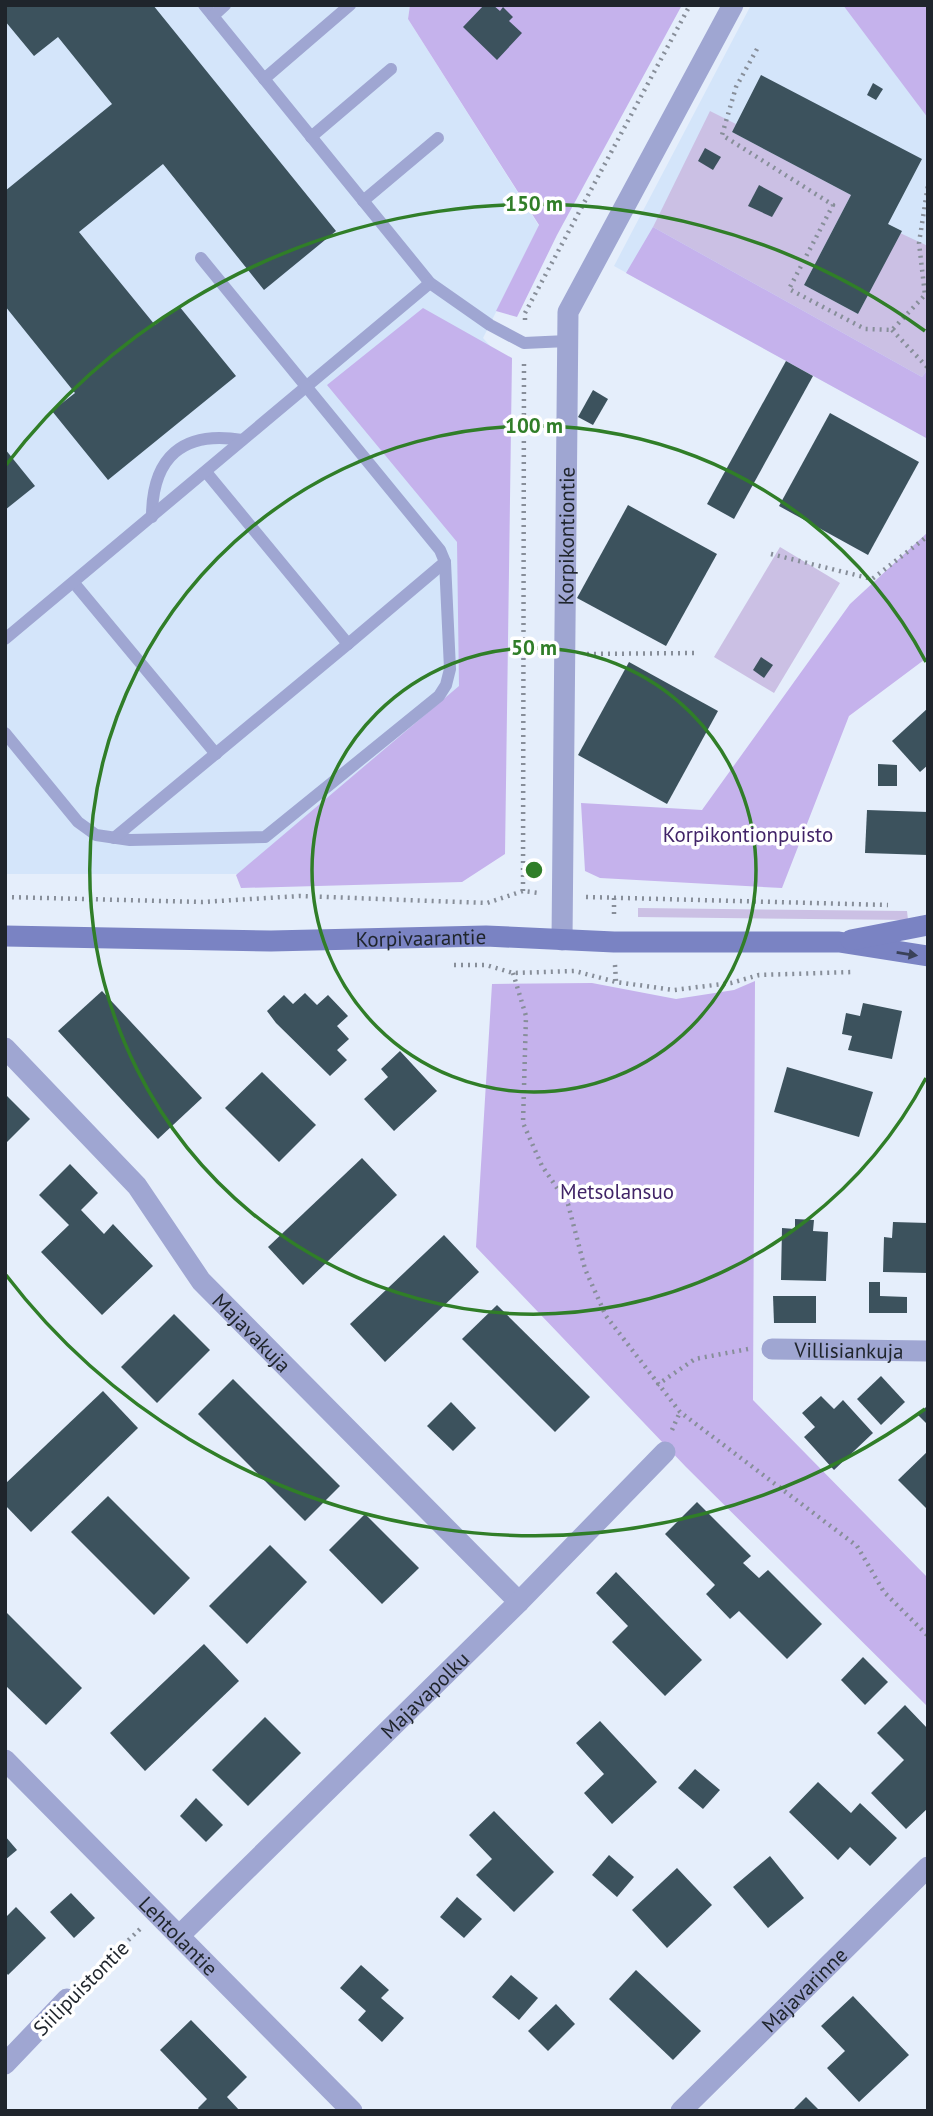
<svg xmlns="http://www.w3.org/2000/svg" width="933" height="2116" font-family="'PT Sans',sans-serif">
<rect width="100%" height="100%" fill="#e5eefb"/>
<g fill="#d4e5fa">
<polygon points="5,5 410,5 408,19 539,226 483,338 491,347 454,874 5,874"/>
<polygon points="751,5 913,5 928,30 928,439 614,266"/>
</g>
<g fill="#cbc0e4">
<polygon points="710,111 736,124 732,132 851,195 804,285 858,314 900,233 928,246 928,369 922,377 653,227"/>
<polygon points="780,547 840,583 774,693 714,657"/>
<polygon points="638,908 907,911 908,920 638,917"/>
</g>
<g fill="#c5b2ec">
<polygon points="410,5 682,5 557,235 517,317 496,311 539,225 408,19"/>
<polygon points="843,5 928,5 928,118"/>
<polygon points="653,227 922,377 928,369 928,439 626,273"/>
<polygon points="423,308 512,358 505,854 462,882 241,888 236,875 459,686 457,542 327,385"/>
<polygon points="928,532 928,657 849,716 782,888 600,878 585,871 581,803 702,810 850,604"/>
<polygon points="755,981 753,1400 928,1578 928,1707 686,1467 476,1247 492,984 592,983 676,999 734,990"/>
</g>
<g fill="#3c525d">
<polygon points="5,5 153,5 336,231 264,290 163,164 79,232 155,325 179,306 236,376 108,480 52,411 75,393 5,306 5,191 112,104 58,37 34,56 5,21"/>
<polygon points="484,5 493,5 500,11 503,7 513,17 509,21 522,33 497,60 463,27"/>
<polygon points="761,75 922,159 888,224 902,231 858,314 804,285 851,195 732,132"/>
<polygon points="873,83 883,89 876,100 867,95"/>
<polygon points="705,148 721,157 713,170 698,161"/>
<polygon points="759,185 783,198 772,217 748,206"/>
<polygon points="786,361 813,376 734,519 707,504"/>
<polygon points="593,390 608,399 593,425 578,417"/>
<polygon points="830,413 919,462 868,555 779,506"/>
<polygon points="5,449 35,486 5,510"/>
<polygon points="628,505 717,554 666,646 577,598"/>
<polygon points="761,657 773,665 764,678 753,670"/>
<polygon points="629,662 718,711 667,804 578,755"/>
<polygon points="928,708 928,765 920,772 892,741"/>
<polygon points="878,764 897,765 897,786 878,786"/>
<polygon points="867,810 928,812 928,855 865,853"/>
<polygon points="102,991 202,1098 158,1139 58,1031"/>
<polygon points="305,993 317,1005 328,995 348,1016 337,1026 349,1039 337,1050 347,1060 330,1076 276,1023 267,1011 284,995 293,1004"/>
<polygon points="863,1003 902,1011 892,1059 848,1050 852,1036 842,1034 846,1013 860,1016"/>
<polygon points="400,1051 437,1091 394,1131 364,1099 388,1077 381,1069"/>
<polygon points="787,1067 873,1092 859,1137 774,1112"/>
<polygon points="262,1072 316,1125 279,1162 225,1108"/>
<polygon points="5,1094 30,1119 5,1144"/>
<polygon points="362,1158 397,1195 303,1285 268,1247"/>
<polygon points="70,1164 98,1193 81,1210 104,1234 113,1224 153,1266 102,1315 41,1252 69,1225 39,1195"/>
<polygon points="795,1219 814,1220 813,1231 828,1232 826,1281 781,1280 782,1228 795,1229"/>
<polygon points="893,1222 928,1223 928,1273 883,1272 884,1237 892,1238"/>
<polygon points="444,1235 479,1272 385,1362 350,1324"/>
<polygon points="869,1282 880,1282 880,1296 907,1297 907,1313 869,1313"/>
<polygon points="773,1296 816,1296 816,1323 774,1323"/>
<polygon points="497,1305 590,1397 555,1432 462,1339"/>
<polygon points="174,1314 210,1350 157,1403 121,1367"/>
<polygon points="881,1376 905,1402 881,1425 857,1399"/>
<polygon points="233,1379 340,1486 305,1521 198,1414"/>
<polygon points="103,1391 138,1428 31,1532 5,1505 5,1484"/>
<polygon points="821,1396 834,1409 843,1400 873,1433 834,1470 804,1437 815,1427 802,1413"/>
<polygon points="451,1402 476,1428 453,1451 427,1426"/>
<polygon points="928,1405 928,1425 918,1415"/>
<polygon points="928,1451 928,1510 898,1480"/>
<polygon points="108,1496 190,1578 154,1615 71,1532"/>
<polygon points="697,1502 751,1556 743,1563 759,1578 768,1570 822,1624 787,1659 739,1611 730,1619 706,1594 715,1585 665,1534"/>
<polygon points="365,1514 419,1568 382,1604 329,1550"/>
<polygon points="270,1545 307,1582 247,1644 209,1606"/>
<polygon points="616,1572 702,1660 665,1696 612,1642 628,1626 596,1593"/>
<polygon points="5,1611 82,1688 46,1725 5,1685"/>
<polygon points="204,1644 239,1681 145,1771 110,1733"/>
<polygon points="863,1657 888,1682 865,1705 841,1680"/>
<polygon points="905,1705 928,1729 928,1808 906,1829 871,1793 904,1760 877,1733"/>
<polygon points="265,1717 301,1753 248,1806 212,1770"/>
<polygon points="600,1721 657,1782 612,1824 584,1793 604,1774 576,1743"/>
<polygon points="695,1769 720,1790 703,1809 678,1788"/>
<polygon points="818,1782 851,1813 860,1803 897,1838 870,1866 850,1847 838,1860 789,1812"/>
<polygon points="196,1798 223,1825 206,1842 180,1816"/>
<polygon points="494,1811 554,1872 514,1912 476,1875 492,1859 469,1835"/>
<polygon points="5,1836 17,1850 5,1860"/>
<polygon points="609,1855 634,1877 617,1897 592,1875"/>
<polygon points="770,1856 804,1898 768,1928 733,1887"/>
<polygon points="677,1868 712,1905 667,1948 632,1910"/>
<polygon points="71,1893 95,1918 74,1938 50,1912"/>
<polygon points="457,1897 482,1919 464,1938 440,1917"/>
<polygon points="16,1907 46,1938 8,1975 5,1971 5,1918"/>
<polygon points="361,1965 389,1990 381,1998 404,2018 382,2042 358,2020 366,2011 340,1988"/>
<polygon points="636,1970 701,2031 673,2060 609,1999"/>
<polygon points="511,1975 538,1998 519,2020 492,1997"/>
<polygon points="853,1996 909,2055 859,2102 827,2068 845,2051 821,2026"/>
<polygon points="556,2004 575,2024 548,2051 528,2031"/>
<polygon points="191,2020 247,2077 227,2097 240,2111 200,2111 198,2108 207,2099 160,2050"/>
<polygon points="806,2097 820,2111 792,2111"/>
</g>
<g fill="none" stroke-linecap="round" stroke-linejoin="round">
<g stroke="#878e99" stroke-width="4.5" stroke-dasharray="2 5" stroke-linecap="butt">
<polyline points="757,49 736,87 722,135 833,205 789,289 865,329 892,330 925,295 919,243 928,185"/>
<polyline points="525,320 525,313 690,5"/>
<polyline points="892,330 928,368"/>
<polyline points="771,554 872,579 928,536"/>
<polyline points="587,654 695,653"/>
<polyline points="524,655 540,655"/>
<polyline points="523,891 524,363"/>
<polyline points="5,897 202,902 300,896 487,903 523,891 539,893"/>
<polyline points="586,897 888,905"/>
<polyline points="614,898 614,918"/>
<polyline points="454,965 486,965 513,973 575,971 616,982 674,990 731,983 759,975 853,972"/>
<polyline points="615,965 616,982"/>
<polyline points="513,973 526,1016 523,1123 542,1166 568,1204 585,1269 606,1316 680,1412 857,1546 884,1592 928,1636"/>
<polyline points="657,1385 695,1359 748,1349"/>
<polyline points="672,1430 680,1412"/>
<polyline points="83,1984 140,1929"/>
</g>
<g stroke="#9fa6d2" stroke-width="12">
<polyline points="204,5 430,283 490,325 524,343 567,341"/>
<polyline points="213,16 225,5"/>
<polyline points="264,79 350,5"/>
<polyline points="311,137 391,69"/>
<polyline points="363,201 438,138"/>
<polyline points="206,472 348,644 445,562"/>
<path d="M152,517C152,457 183,430 242,440"/>
<polyline points="74,583 216,754"/>
<polyline points="5,639 430,283"/>
<polyline points="5,733 78,822 96,835 130,840 265,837 439,696 446,685 450,669 445,562 440,550 201,258"/>
<polyline points="114,838 348,644"/>
</g>
<g stroke="#9fa6d2" stroke-width="21">
<path id="s1" d="M562,940L568,312L733,5"/>
<path id="s2" d="M5,1048L137,1186L201,1281L519,1602"/>
<path id="s3" d="M772,1349L928,1351"/>
<path id="s4" d="M5,1760L352,2111"/>
<path id="s5" d="M180,1935L519,1602L665,1452"/>
<polyline points="5,2064 67,1999"/>
<path id="s6" d="M681,2111L928,1867"/>
</g>
<g stroke="#7a83c3" stroke-width="21">
<path id="s7" d="M5,936L271,941L486,936L614,942H839L928,956"/>
<polyline points="851,940 928,925"/>
</g>
</g>
<defs><path id="oneway-solid" d="M-6-.8H1V-3.2L6.5 0L1 3.2V.8H-6Z" transform="scale(1.75)"/></defs>
<use fill="#3a4159" href="#oneway-solid" transform="translate(907 954) rotate(9)"/>
<g fill="none" stroke="#307e28" stroke-width="3.5">
<circle cx="534" cy="870" r="222"/>
<path d="M926 1078A444 444 0 1 1 926 662"/>
<path d="M925 1409A666 666 0 0 1 6 1275M6 465A666 666 0 0 1 925 331"/>
</g>
<g text-anchor="middle" dominant-baseline="central" stroke-width="7" stroke-linejoin="round" paint-order="stroke">
<g font-size="21" fill="#1f252c" stroke="#fff">
<text stroke="none"><textPath href="#s1" startOffset="404">Korpikontiontie</textPath></text>
<text stroke="none"><textPath href="#s7" startOffset="416">Korpivaarantie</textPath></text>
<text stroke="none"><textPath href="#s2" startOffset="378">Majavakuja</textPath></text>
<text stroke="none"><textPath href="#s3" startOffset="77">Villisiankuja</textPath></text>
<text stroke="none"><textPath href="#s5" startOffset="343">Majavapolku</textPath></text>
<text stroke="none"><textPath href="#s4" startOffset="247">Lehtolantie</textPath></text>
<text transform="translate(81 1988) rotate(-45)">Siilipuistontie</text>
<text stroke="none"><textPath href="#s6" startOffset="173">Majavarinne</textPath></text>
</g>
<g font-size="21" fill="#412468" stroke="#fff">
<text x="748" y="834">Korpikontionpuisto</text>
<text x="617" y="1191">Metsolansuo</text>
</g>
</g>
<circle cx="534" cy="870" r="10" fill="#307e28" stroke="#fff" stroke-width="3.5"/>
<g font-size="21" text-anchor="middle" font-weight="bold" fill="#307e28" stroke="#fff" stroke-width="7" stroke-linejoin="round" paint-order="stroke">
<text x="534" y="211">150 m</text>
<text x="534" y="433">100 m</text>
<text x="534" y="655">50 m</text>
</g>
<rect width="933" height="2116" fill="none" stroke="#1f252c" stroke-width="14"/>
</svg>
